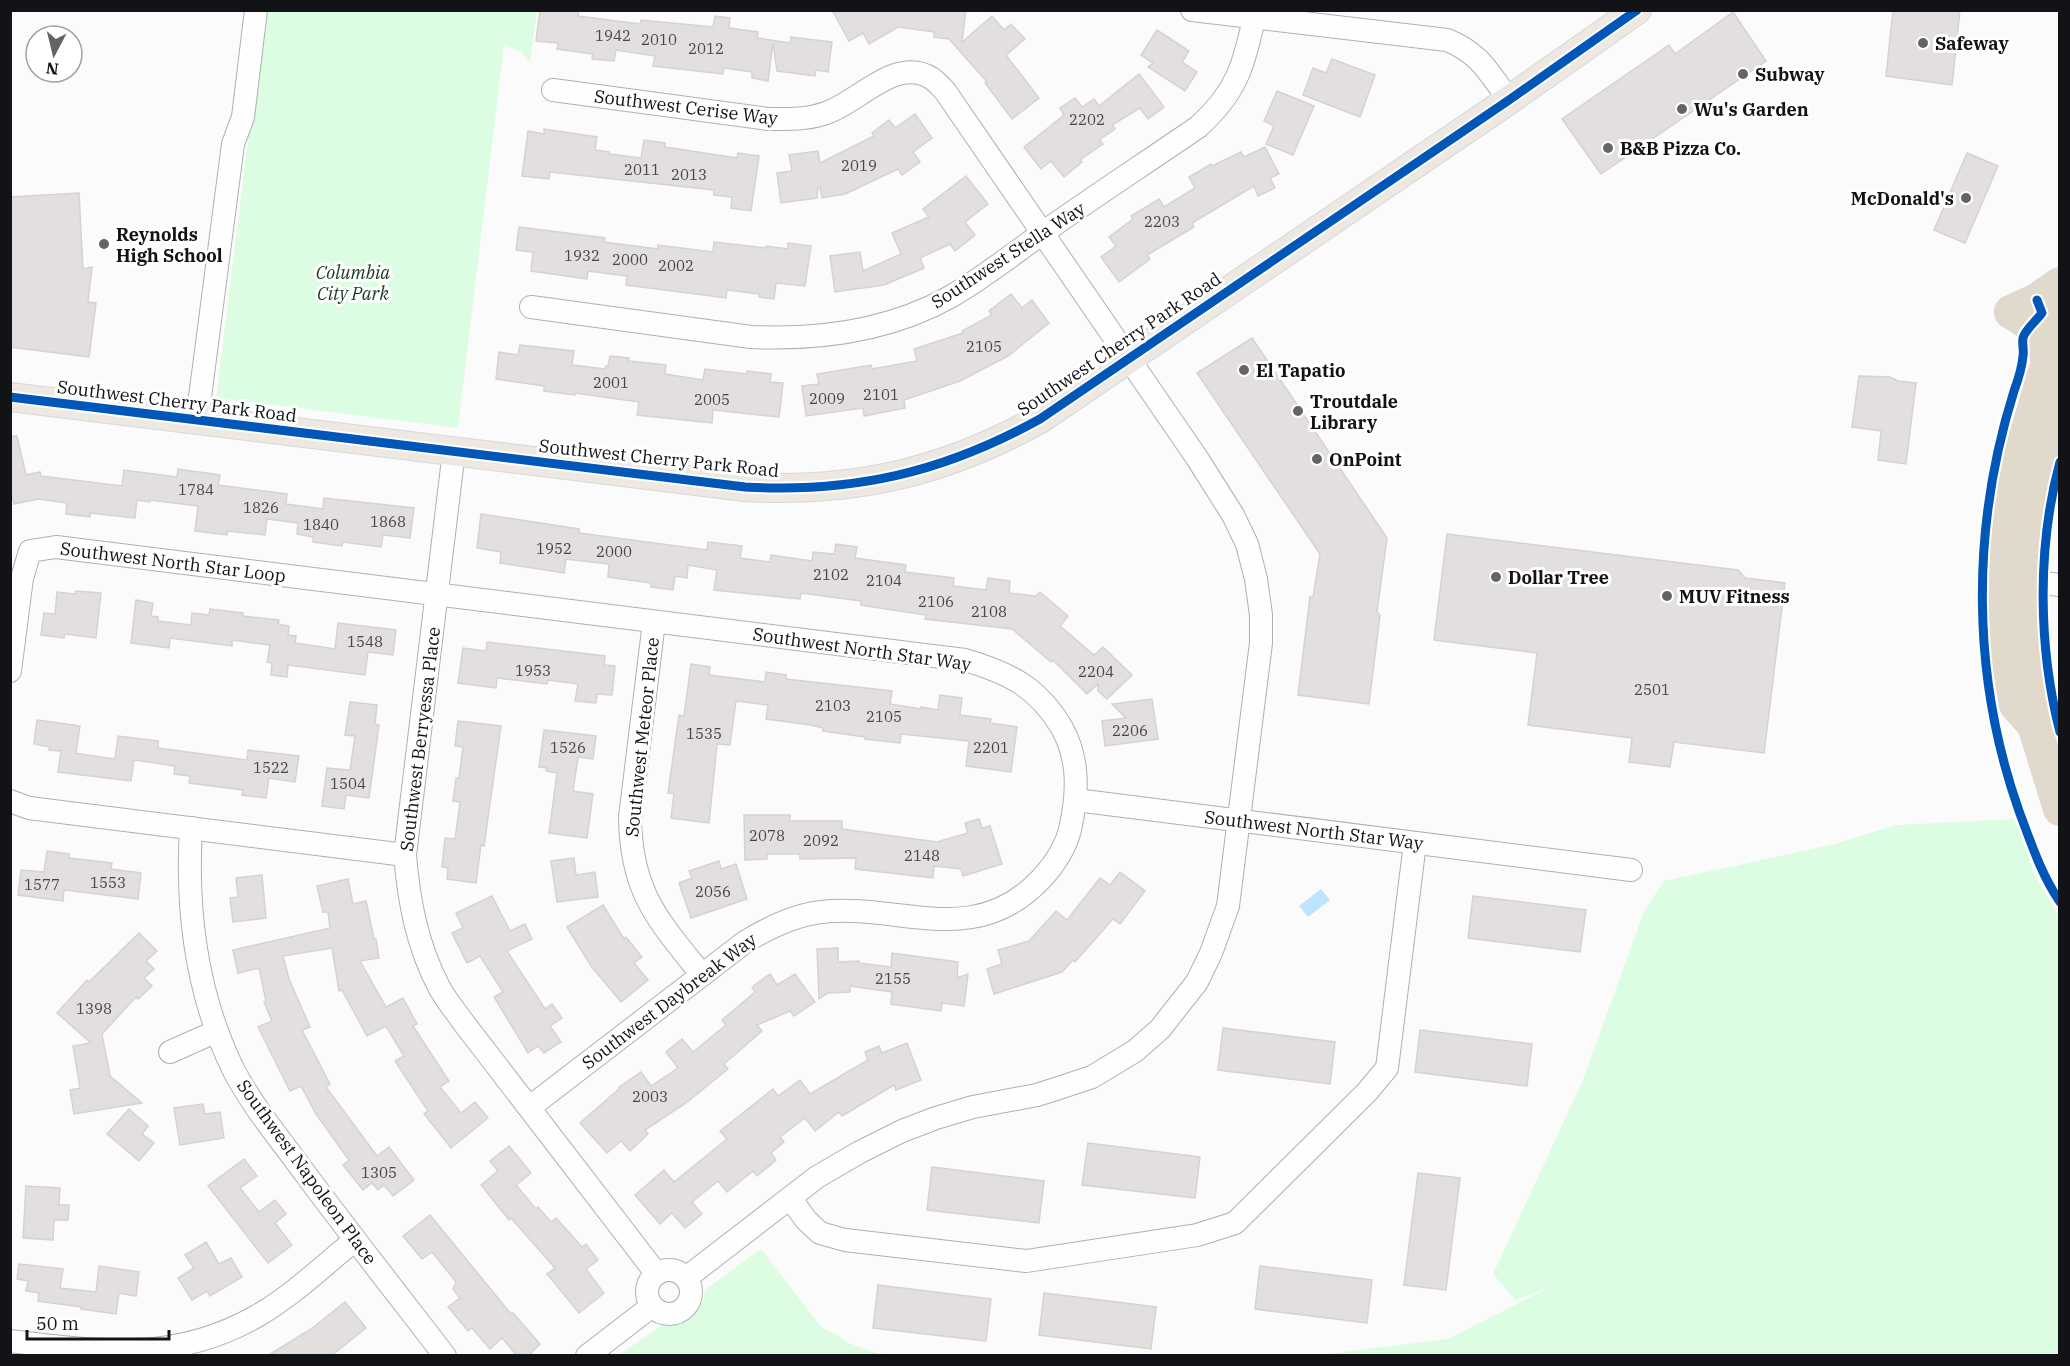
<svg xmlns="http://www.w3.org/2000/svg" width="2070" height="1366" font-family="'IBM Plex Serif',serif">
<rect width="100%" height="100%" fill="#fbfbfc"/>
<g fill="#ddfde2">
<polygon points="264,11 537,11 530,62 521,52 504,45 458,428 216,398"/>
<polygon points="2015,819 2035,876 2059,916 2059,1355 1319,1355 1448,1339 1552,1286 1515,1300 1493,1274 1583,1080 1644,911 1664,881 1831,845 1896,825"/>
<polygon points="761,1249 822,1328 839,1336 848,1343 884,1355 619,1355 662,1325 682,1323 691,1318 703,1301 705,1290"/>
</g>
<polygon fill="#bee3fe" points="1321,889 1330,900 1308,917 1299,906"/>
<g fill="#e2dfde" stroke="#d5d3d2" stroke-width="1.5">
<polygon points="540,10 579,10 578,16 640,24 641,20 713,27 715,16 730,18 729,28 758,32 757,38 790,43 791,37 832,42 828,72 816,70 815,76 777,71 773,43 768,81 752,78 752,72 724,68 723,74 653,66 655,56 616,50 614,61 592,59 593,54 557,49 558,43 536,41"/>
<polygon points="832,10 966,10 962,42 992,16 1004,30 1011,24 1025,39 1006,55 1039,98 1012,119 985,83 987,82 949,39 934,37 934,32 898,27 869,44 863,33 849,41"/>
<polygon points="1893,10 1960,10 1952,85 1886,76"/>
<polygon points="1733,12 1766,61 1601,174 1562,119 1669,45 1675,54"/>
<polygon points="1157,30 1189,51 1182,62 1197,72 1185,91 1148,67 1153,63 1141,55"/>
<polygon points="1332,59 1375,75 1360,117 1303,95 1313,68 1326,73"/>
<polygon points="1139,74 1164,107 1148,119 1140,108 1112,125 1115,129 1099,140 1103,144 1080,160 1082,162 1064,177 1051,161 1041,169 1024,147 1064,115 1060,108 1075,98 1082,107 1094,99 1099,106"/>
<polygon points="1277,91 1314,106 1293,155 1266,144 1274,126 1264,121"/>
<polygon points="915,114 932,138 913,152 920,162 902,175 898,169 845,194 822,198 820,187 818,187 817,198 781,203 777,173 792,171 789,155 818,151 820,163 874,136 872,133 889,120 895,128"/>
<polygon points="544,129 597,137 595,150 609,152 609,154 641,158 644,140 665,143 665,147 737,158 738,153 759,156 751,211 731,208 732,197 714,195 714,190 550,172 549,179 522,176 528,131 544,134"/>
<polygon points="1265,147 1279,174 1270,178 1275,188 1258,196 1254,186 1192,223 1194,227 1147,255 1150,259 1119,282 1101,257 1116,246 1109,237 1133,219 1131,216 1159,199 1164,207 1195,188 1189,177 1211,164 1212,166 1241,152 1244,157"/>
<polygon points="1967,153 1998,166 1965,243 1934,230"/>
<polygon points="966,176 988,204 965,222 975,235 955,251 950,244 920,258 924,268 884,285 835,292 830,256 860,252 863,271 901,254 892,233 929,217 923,209"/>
<polygon points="79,193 83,269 92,267 88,302 96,303 89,357 10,347 10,197"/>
<polygon points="519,227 605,238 604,242 658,249 658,245 713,252 714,242 766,248 766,246 788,249 788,243 811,246 805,286 776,283 774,299 759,297 760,294 727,290 726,298 626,285 627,276 588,271 587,279 531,271 533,252 516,250"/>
<polygon points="1011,294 1022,308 1032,300 1049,323 1008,356 960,381 904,400 905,408 864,416 863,408 806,416 802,386 819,384 817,374 871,365 872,369 917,361 914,349 963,333 962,331 992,315 989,311"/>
<polygon points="1252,338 1387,538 1377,612 1380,615 1369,704 1298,695 1310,597 1313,597 1320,554 1197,373"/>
<polygon points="520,345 574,351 572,365 605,369 606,366 608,366 610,356 629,358 628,361 666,365 665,374 703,380 705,369 747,374 747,371 771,374 770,382 783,383 779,417 713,410 712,423 637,415 639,402 575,393 575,395 544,391 544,386 496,379 499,352 518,355"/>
<polygon points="1859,376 1890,377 1898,381 1916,383 1906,464 1878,460 1881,431 1852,427"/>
<polygon points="10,436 17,436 26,475 40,472 41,476 122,486 124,470 177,477 178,469 220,475 218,485 287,494 286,504 323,509 324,498 414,508 410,538 383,535 381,547 343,542 342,546 313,542 313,537 297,534 298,523 267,519 265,535 227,531 227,535 195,531 198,506 150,500 150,502 137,500 135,518 90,513 90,517 66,514 67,503 38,499 14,504 10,487"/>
<polygon points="481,514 579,529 579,533 707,550 708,542 742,546 740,558 770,562 771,555 812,561 813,552 834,554 836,544 857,547 855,558 906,565 905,572 954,578 953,586 986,590 988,578 1010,581 1009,593 1036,596 1040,592 1068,616 1060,626 1094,655 1103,647 1132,675 1107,699 1098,691 1098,684 1087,694 1053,660 1051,662 1012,629 925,619 926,615 861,605 861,601 801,593 800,599 714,590 717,570 688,565 687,578 675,576 673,590 651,587 651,583 608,577 609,564 566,559 564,573 500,563 501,552 477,548"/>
<polygon points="1447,534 1738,570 1745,578 1785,583 1764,753 1674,742 1670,767 1629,762 1632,738 1528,725 1537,653 1434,640"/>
<polygon points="76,591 101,593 96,638 65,634 64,638 41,635 44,613 55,614 57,592 75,594"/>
<polygon points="136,600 153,603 151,616 158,617 158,621 191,625 192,613 209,615 210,609 243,613 243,616 279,620 278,624 289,626 288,635 296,636 295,643 335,649 338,623 396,630 393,655 368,652 365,675 288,665 287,677 271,675 272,663 267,662 270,645 232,640 232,646 170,638 169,648 131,643"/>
<polygon points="487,642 605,656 604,665 615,666 612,695 597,694 596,703 575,701 578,684 548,680 547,684 497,678 496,688 458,683 463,648 486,651"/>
<polygon points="691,664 710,667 709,675 765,682 766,672 786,675 786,679 892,691 890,704 921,709 921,707 938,710 940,695 962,698 960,715 991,719 990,723 1017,727 1011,772 966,766 969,741 901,734 900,743 865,739 865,737 823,731 823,728 811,725 766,719 768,705 736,701 730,745 717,744 709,823 671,818 674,794 668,793 679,715 684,716"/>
<polygon points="1152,699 1158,739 1105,746 1102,721 1126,718 1112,704"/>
<polygon points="350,702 377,705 375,724 379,725 369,798 346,795 344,809 322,806 327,768 350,770 355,736 345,735"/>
<polygon points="37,720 80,726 76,753 81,754 115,759 118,736 158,741 158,748 247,760 248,750 299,756 295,782 269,778 266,798 242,795 243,790 189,783 190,776 174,774 175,766 134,760 131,781 58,772 61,751 49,750 50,747 34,744"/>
<polygon points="458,721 501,726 484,846 481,845 476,883 447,879 448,868 442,867 445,838 455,839 460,802 453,801 456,778 459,778 463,747 455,746"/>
<polygon points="544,730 596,736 593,759 578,757 573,791 593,794 587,838 549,833 557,773 546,771 547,768 539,767"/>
<polygon points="744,815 790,815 790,821 842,821 842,829 937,842 968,833 965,823 979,819 982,828 990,826 1002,864 963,876 961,869 934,866 933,878 855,869 856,858 800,859 800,854 767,854 767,859 745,860"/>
<polygon points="47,851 69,854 69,858 112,863 111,869 141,873 138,899 64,890 63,901 18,895 21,870 44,872"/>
<polygon points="574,858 576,875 595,872 598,897 557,902 551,861"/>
<polygon points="719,861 721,869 736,864 747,899 691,918 679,883 692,878 689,871"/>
<polygon points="1120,872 1145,891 1120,924 1113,919 1075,962 1073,960 1062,972 994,994 987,969 1002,964 998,950 1029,941 1056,911 1067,920 1100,878 1110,885"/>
<polygon points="262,875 266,918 233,922 230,898 238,897 236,878"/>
<polygon points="348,879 353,904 366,901 374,939 376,939 379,958 360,961 386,1007 403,998 417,1024 413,1026 449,1081 440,1087 461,1113 475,1102 488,1118 451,1148 424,1114 428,1111 395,1061 404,1056 386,1026 367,1036 342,990 339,991 332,948 283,956 289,979 310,1027 302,1030 330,1084 326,1087 377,1156 389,1147 414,1180 393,1196 384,1185 378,1190 372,1183 363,1190 343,1165 349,1160 316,1114 301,1086 290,1091 258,1027 272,1021 264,1002 266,1001 259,968 238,973 233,950 330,928 328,912 323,912 317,886"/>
<polygon points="492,896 510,931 525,924 532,939 507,951 545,1009 552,1004 562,1018 550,1026 561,1042 544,1053 538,1046 528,1053 494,997 503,992 480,956 467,963 452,933 463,928 456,913"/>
<polygon points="1473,896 1586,910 1580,952 1468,938"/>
<polygon points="603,905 624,939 626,937 642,957 634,963 648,980 621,1002 591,966 567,927"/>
<polygon points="139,933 157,951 146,961 154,969 144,978 152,986 138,999 136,997 102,1034 110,1076 142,1103 74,1114 70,1090 80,1088 73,1046 91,1043 57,1013 87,980 89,982"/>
<polygon points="838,948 838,962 859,961 859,963 891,967 892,953 958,962 957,978 968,974 964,1006 942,1003 941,1011 891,1004 892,992 850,986 850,992 828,993 819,999 817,949"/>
<polygon points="770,974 777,985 795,974 815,1002 794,1016 790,1011 757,1025 762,1031 724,1064 728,1069 686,1103 645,1130 648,1134 630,1151 621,1141 607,1153 580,1123 620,1088 619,1087 641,1072 651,1086 678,1068 666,1052 682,1039 693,1052 726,1025 722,1020 755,992 752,987"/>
<polygon points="1223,1028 1335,1042 1330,1084 1218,1070"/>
<polygon points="1420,1030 1532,1044 1527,1086 1415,1072"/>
<polygon points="907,1043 921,1080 896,1090 894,1085 842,1116 839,1112 815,1131 805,1118 780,1137 784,1142 771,1153 776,1160 757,1176 753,1171 727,1192 718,1181 692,1202 702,1214 685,1228 672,1213 660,1224 635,1195 664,1170 674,1182 727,1139 720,1131 773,1089 778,1096 800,1080 810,1094 868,1060 865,1052 879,1046 882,1053"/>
<polygon points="203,1104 205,1114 220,1112 224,1138 180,1145 174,1108"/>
<polygon points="129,1109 148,1126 142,1134 154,1143 139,1161 107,1134"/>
<polygon points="1088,1143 1200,1157 1195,1198 1082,1185"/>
<polygon points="509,1146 531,1173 516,1185 536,1209 538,1207 551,1222 556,1218 582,1247 586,1244 598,1260 586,1269 604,1293 579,1313 547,1274 555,1268 511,1218 509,1220 481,1185 498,1171 490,1161"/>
<polygon points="244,1159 257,1176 240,1188 259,1212 275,1200 286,1214 275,1223 292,1245 268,1263 208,1186"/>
<polygon points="932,1167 1044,1181 1039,1223 927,1210"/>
<polygon points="1418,1173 1460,1178 1446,1290 1404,1285"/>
<polygon points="26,1186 60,1188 59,1205 69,1205 68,1220 54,1220 53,1240 23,1238"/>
<polygon points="430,1215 511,1314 513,1313 540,1344 528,1356 517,1356 502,1338 490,1349 472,1328 468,1331 448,1307 460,1298 453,1289 456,1282 432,1252 422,1259 403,1236"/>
<polygon points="206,1242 219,1264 231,1258 242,1277 210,1296 207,1291 192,1300 178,1278 194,1268 185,1255"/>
<polygon points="19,1264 63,1269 60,1288 96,1292 99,1266 139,1272 136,1296 119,1293 116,1314 81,1309 81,1307 38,1301 39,1293 26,1291 28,1281 17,1279"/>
<polygon points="1260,1266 1372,1280 1367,1323 1255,1309"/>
<polygon points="878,1285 991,1299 986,1341 873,1328"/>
<polygon points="1044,1293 1156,1307 1151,1349 1039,1335"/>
<polygon points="345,1302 366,1328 331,1356 267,1356 311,1329"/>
</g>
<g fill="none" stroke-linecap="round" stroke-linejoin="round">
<g stroke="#afb0b2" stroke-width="24">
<g id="minor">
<path d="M1192,10L1447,40C1480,53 1489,73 1509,100"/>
<path d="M553,90L768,119C789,119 811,120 831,111C861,99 897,57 931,78C936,81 941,87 945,91L1197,458L1233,515L1247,544L1256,579L1261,615V643L1228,906L1211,953L1197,982L1160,1029L1135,1051L1092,1077L1068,1085L1037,1095L973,1107L936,1118L902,1131L860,1152L817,1177L686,1278"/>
<path d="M531,307L751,337C819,340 889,331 950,297C983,278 1013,254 1044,232C1095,196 1147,162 1198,127C1236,93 1244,66 1254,18"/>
<polyline points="197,420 233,144 243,117 256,10"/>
<path d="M454,451L405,855C409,902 417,945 439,987C445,999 455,1010 463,1022L656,1273"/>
<polyline points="2027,581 2060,585"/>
<path d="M654,622L630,817C631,892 657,919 702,975"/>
<path d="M10,671L22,578L30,551L56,547L965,660C1009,673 1038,687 1062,728C1079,759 1078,791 1071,825C1067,846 1055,864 1041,879C974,950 900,903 821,912C794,915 768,928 745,942L530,1107"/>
<polyline points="1076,800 1631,870"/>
<polyline points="10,801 29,808 405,855"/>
<path d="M191,828C186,911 197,996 234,1071C253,1107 280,1139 304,1172C350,1234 398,1295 445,1356"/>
<polyline points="170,1052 217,1031"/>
<polyline points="791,1199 806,1220 820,1233 845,1240 1026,1261 1197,1235 1235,1223 1367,1092 1387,1068 1415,843"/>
<circle cx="669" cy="1292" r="22"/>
<path d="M10,1341C100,1352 175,1363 257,1316C292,1296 323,1266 355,1240"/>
<polyline points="587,1356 652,1306"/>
</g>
</g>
<g stroke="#d7d8d9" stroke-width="30">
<path id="major" d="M10,397L745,487C855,493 944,472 1040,419L1509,100L1637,10"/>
</g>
<g stroke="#d7d8d9" stroke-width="34">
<g id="highway">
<path d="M2011,312C2036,327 2042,333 2048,362"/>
<polyline points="2011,312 2037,300 2060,284"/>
<polyline points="2060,321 2014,477 2008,508 2002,574 2003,627 2016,705 2034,725 2060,809"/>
<polyline points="2034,724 2038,701 2032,667 2028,613 2027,581 2029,541 2042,467 2060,406"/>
</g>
</g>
<use href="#minor" stroke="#fefeff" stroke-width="22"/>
<use href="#major" stroke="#ede8e2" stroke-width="28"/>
<use href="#highway" stroke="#e2d9cd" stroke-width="33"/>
<g stroke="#fff" stroke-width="13">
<g id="cycleway">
<path d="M2037,300L2042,313C2037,320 2024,331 2023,338C2022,343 2024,350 2023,356C2022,368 2018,380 2014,391C1971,528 1971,675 2019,811C2031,843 2041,874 2060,902"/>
<path d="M10,397L745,487C855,493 944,472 1040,419L1509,100L1637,10"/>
<path d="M2060,462C2037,546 2038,647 2060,732"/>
</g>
</g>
<use href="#cycleway" stroke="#0057b8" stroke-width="9"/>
</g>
<g fill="#636467" stroke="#fff" stroke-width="2">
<circle cx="1923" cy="43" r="6"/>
<circle cx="1743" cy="74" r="6"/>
<circle cx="1682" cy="109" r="6"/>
<circle cx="1608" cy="148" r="6"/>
<circle cx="1966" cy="198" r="6"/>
<circle cx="104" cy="244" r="6"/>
<circle cx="1244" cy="370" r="6"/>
<circle cx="1298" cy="411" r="6"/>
<circle cx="1317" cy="459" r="6"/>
<circle cx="1496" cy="577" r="6"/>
<circle cx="1667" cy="596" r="6"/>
</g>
<g text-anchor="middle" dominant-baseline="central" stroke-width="6" stroke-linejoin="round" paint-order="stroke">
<g font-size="15" fill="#454649">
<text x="613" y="35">1942</text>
<text x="659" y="39">2010</text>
<text x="706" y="48">2012</text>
<text x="1087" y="119">2202</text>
<text x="859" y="165">2019</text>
<text x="642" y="169">2011</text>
<text x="689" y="174">2013</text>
<text x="1162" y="221">2203</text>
<text x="582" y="255">1932</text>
<text x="630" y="259">2000</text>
<text x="676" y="265">2002</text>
<text x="984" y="346">2105</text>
<text x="611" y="382">2001</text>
<text x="881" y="394">2101</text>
<text x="827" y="398">2009</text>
<text x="712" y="399">2005</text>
<text x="196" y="489">1784</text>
<text x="261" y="507">1826</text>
<text x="388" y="521">1868</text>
<text x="321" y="524">1840</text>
<text x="554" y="548">1952</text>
<text x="614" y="551">2000</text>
<text x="831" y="574">2102</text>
<text x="884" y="580">2104</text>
<text x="936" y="601">2106</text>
<text x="989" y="611">2108</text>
<text x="365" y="641">1548</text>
<text x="533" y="670">1953</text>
<text x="1096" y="671">2204</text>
<text x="1652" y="689">2501</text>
<text x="833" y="705">2103</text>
<text x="884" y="716">2105</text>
<text x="1130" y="730">2206</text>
<text x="704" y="733">1535</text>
<text x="568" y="747">1526</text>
<text x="991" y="747">2201</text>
<text x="271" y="767">1522</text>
<text x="348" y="783">1504</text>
<text x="767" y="835">2078</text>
<text x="821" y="840">2092</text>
<text x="922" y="855">2148</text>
<text x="108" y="882">1553</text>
<text x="42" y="884">1577</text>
<text x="713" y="891">2056</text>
<text x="893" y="978">2155</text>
<text x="94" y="1008">1398</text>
<text x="650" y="1096">2003</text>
<text x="379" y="1172">1305</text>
</g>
<g font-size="18" font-weight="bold" fill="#111317" stroke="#fff" text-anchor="start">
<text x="1935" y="43">Safeway</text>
<text x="1755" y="74">Subway</text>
<text x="1694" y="109">Wu's Garden</text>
<text x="1620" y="148">B&amp;B Pizza Co.</text>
<text x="1954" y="198" text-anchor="end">McDonald's</text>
<text x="116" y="234">Reynolds<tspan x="116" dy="21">High School</tspan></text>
<text x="1256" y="370">El Tapatio</text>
<text x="1310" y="401">Troutdale<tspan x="1310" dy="21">Library</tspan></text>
<text x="1329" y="459">OnPoint</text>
<text x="1508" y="577">Dollar Tree</text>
<text x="1679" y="596">MUV Fitness</text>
</g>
<g font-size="18" fill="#111317" stroke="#fff">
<text transform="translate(686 107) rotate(7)">Southwest Cerise Way</text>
<text transform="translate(1008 255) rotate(-33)">Southwest Stella Way</text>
<text transform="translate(1119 344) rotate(-34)">Southwest Cherry Park Road</text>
<text transform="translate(177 401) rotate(7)">Southwest Cherry Park Road</text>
<text transform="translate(659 458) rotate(6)">Southwest Cherry Park Road</text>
<text transform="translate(173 562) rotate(7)">Southwest North Star Loop</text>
<text transform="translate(862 649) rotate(8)">Southwest North Star Way</text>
<text transform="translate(642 737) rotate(-84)">Southwest Meteor Place</text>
<text transform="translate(420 739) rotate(-83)">Southwest Berryessa Place</text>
<text transform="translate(1314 830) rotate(7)">Southwest North Star Way</text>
<text transform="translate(669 1001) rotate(-37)">Southwest Daybreak Way</text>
<text transform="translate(307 1172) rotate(54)">Southwest Napoleon Place</text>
</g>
<g font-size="18" font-style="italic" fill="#183a1f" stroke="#fff">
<text x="353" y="272">Columbia<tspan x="353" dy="21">City Park</tspan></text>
</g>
</g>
<rect width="2070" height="1366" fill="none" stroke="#111317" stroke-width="24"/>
<g transform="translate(54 54) rotate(187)"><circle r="28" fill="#ffffff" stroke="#a0a1a2" stroke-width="1.5"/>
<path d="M0-4.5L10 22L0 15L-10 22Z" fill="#636467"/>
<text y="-9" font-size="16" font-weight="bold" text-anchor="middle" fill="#111317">N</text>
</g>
<path d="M27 1330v9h142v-9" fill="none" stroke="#111317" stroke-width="3"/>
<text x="36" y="1330" font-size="18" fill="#111317" stroke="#ffffff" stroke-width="4.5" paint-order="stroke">50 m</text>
</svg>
